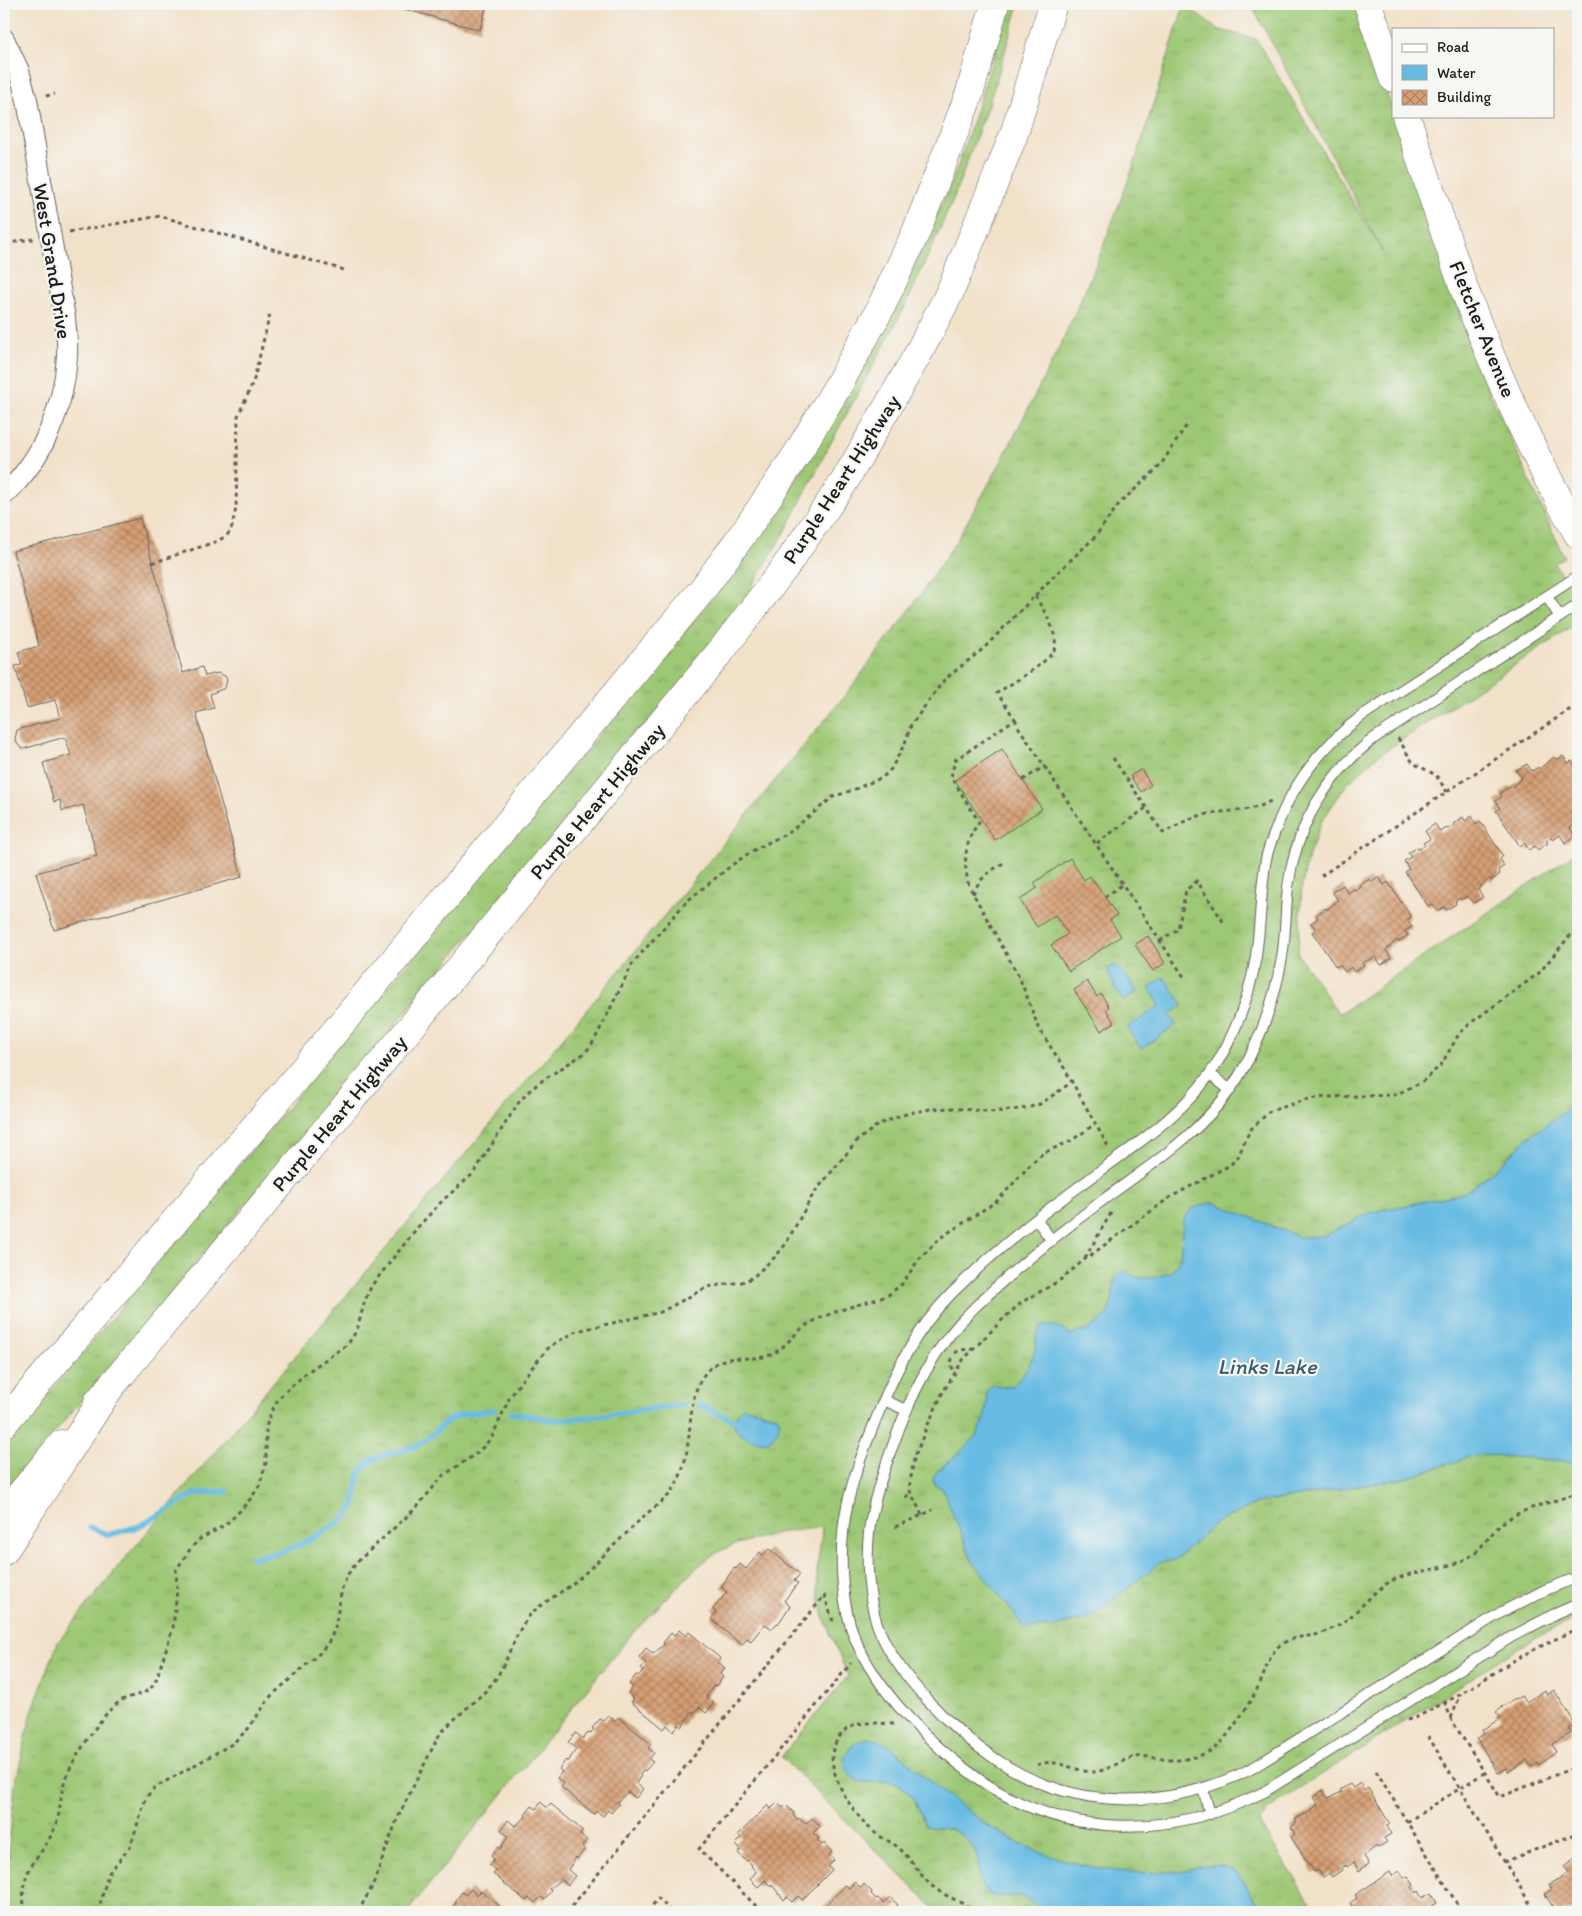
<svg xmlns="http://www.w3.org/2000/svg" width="1582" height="1916" font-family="Itim,sans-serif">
<defs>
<pattern id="grass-tufts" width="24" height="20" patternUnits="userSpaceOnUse" patternTransform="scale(1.25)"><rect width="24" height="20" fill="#9dc875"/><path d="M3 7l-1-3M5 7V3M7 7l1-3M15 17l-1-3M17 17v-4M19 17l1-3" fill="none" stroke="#87ab65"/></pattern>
<pattern id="building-cross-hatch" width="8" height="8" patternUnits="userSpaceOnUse" patternTransform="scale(1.25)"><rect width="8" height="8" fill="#d69f74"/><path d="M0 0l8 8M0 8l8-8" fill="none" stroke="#ad815e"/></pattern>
</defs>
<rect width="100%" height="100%" fill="#f6f6f2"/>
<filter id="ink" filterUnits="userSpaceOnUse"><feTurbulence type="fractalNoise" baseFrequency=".02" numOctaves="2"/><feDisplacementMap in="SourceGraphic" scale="10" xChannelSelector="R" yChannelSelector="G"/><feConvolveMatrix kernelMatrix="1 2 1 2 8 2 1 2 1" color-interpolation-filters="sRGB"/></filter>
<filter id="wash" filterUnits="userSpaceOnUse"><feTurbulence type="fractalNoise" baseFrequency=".0096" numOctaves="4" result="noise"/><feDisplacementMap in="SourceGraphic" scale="20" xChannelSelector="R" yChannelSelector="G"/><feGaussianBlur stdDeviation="1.12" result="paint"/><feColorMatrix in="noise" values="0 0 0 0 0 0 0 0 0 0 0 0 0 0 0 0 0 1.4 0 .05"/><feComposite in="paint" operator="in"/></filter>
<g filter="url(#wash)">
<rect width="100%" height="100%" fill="#f2e1c9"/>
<g fill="url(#grass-tufts)" stroke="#5c7248">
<polygon points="1008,4 1019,4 993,91 954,197 906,305 828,448 784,534 740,605 714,643 4,1493 4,1447 712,599 770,520 849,394 911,275 958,166 993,59"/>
<path d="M1251,4H1357L1475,360L1564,557L1554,563L1578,599V623L1376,757L1347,784L1321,822L1307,861L1302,886L1298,954L1339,1014L1578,851V1618L1539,1636L1520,1647L1268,1809L1259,1823L1317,1912H938L781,1757L848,1676C835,1644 816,1609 817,1573C817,1558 822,1542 822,1527L777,1533L733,1545L714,1554L695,1569L630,1636L407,1912H7L8,1857L15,1785L32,1711L58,1642L113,1573L600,994L847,693L911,608L957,540L999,466L1062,342L1098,260L1136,159L1184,5L1217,29L1256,39L1383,252Z"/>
</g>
<g fill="#67bbe3" stroke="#426c80">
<polygon points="1115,965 1127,977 1137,992 1124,1001 1115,989 1107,969"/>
<polygon points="1164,977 1183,1005 1169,1015 1176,1025 1141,1049 1127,1028 1160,1005 1149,988"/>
<path d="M1578,1104V1462L1478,1454L1406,1478L1257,1503L1213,1525L1175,1560L1160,1563L1090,1618L1050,1628H1025L973,1562L942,1488L935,1485L933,1478C938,1468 947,1463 956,1456C978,1439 989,1419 986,1391L992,1385L1012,1387C1022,1377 1030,1366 1034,1353C1037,1342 1035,1335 1042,1326H1055L1070,1334L1086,1331L1106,1317L1112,1302L1116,1275L1125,1270C1140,1284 1154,1277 1172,1272L1180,1258L1183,1221L1191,1209L1213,1202L1299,1237L1324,1236L1369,1213L1464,1193L1492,1172L1529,1137L1569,1108Z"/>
<path d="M743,1407L775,1415L779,1418C781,1426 775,1439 767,1441C763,1442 759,1441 755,1440C735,1435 727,1424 743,1407Z"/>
<path d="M867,1738C893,1740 912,1768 932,1783C949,1797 968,1811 986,1824C1008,1839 1030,1849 1055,1857C1097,1871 1141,1876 1186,1870C1201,1867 1219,1861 1234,1871C1246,1881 1253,1899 1261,1912H1041C1023,1884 1001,1904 986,1892C972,1879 989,1849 956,1832C948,1827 936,1830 926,1826C919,1811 915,1796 901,1786C883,1773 858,1794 846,1769C843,1763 845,1756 848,1751C852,1744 860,1741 867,1738Z"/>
</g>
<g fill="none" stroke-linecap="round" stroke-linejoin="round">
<g stroke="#67bbe3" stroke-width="5.5">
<polyline points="700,1405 730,1419 742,1421"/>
<polyline points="511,1413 556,1420 580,1418 684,1405"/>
<polyline points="90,1527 108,1535 140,1526 194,1494 227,1491"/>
<path d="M252,1558C263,1555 275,1554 286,1550C301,1545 342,1524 351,1511C359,1498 354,1479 364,1467C375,1453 401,1453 416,1446C431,1439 439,1425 453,1418C466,1412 480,1412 494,1410"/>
</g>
</g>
<g id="blocks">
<g fill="url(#building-cross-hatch)">
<polygon points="386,4 487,4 480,30"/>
<polygon points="140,518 183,673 202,667 205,676 218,673 225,676 227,679 225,688 210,694 214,708 196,713 242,877 54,930 36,873 97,856 83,805 62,811 60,800 54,802 43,763 71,755 65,737 23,749 18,745 15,739 17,730 60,718 55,700 27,708 15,666 22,665 18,652 39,646 13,551"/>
<polygon points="1002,749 1042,809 995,840 955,780"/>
<polygon points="1563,756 1568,763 1572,761 1578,771 1578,820 1575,822 1576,824 1570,828 1575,836 1565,843 1560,835 1553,840 1551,838 1546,841 1548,843 1538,850 1535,846 1529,850 1524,843 1520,846 1496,811 1500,808 1495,801 1502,797 1500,793 1510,786 1511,788 1522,778 1516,770 1527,764 1532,771 1538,767 1539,769 1554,757 1556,760"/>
<polygon points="1141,769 1151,785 1141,792 1130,776"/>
<polygon points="1472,816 1476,824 1480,821 1503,856 1500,859 1504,866 1498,870 1500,874 1491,881 1490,878 1478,889 1483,897 1474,903 1468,896 1461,900 1460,898 1455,902 1456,904 1446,910 1444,907 1437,911 1432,904 1428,906 1405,872 1409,869 1404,861 1411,857 1408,853 1418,847 1419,848 1425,845 1423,843 1430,839 1425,831 1435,824 1440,832 1447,828 1448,829 1454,826 1453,824 1463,817 1465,821"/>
<polygon points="1070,858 1084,880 1090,876 1117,915 1110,920 1121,936 1069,971 1051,945 1068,934 1055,915 1037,927 1020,900 1037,888 1034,883"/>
<polygon points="1379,877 1384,885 1388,882 1411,917 1407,920 1412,927 1405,931 1408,935 1398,942 1397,940 1386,950 1391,958 1381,965 1376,957 1362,963 1364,965 1354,972 1351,967 1345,972 1340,965 1336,967 1312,932 1316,930 1311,923 1318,918 1316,915 1326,908 1327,910 1338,900 1332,892 1343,885 1348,893 1354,889 1356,891 1361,887 1360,885 1370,879 1372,882"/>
<polygon points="1148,936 1165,963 1153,971 1135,945"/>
<polygon points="1087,981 1097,997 1101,994 1109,1007 1106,1009 1114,1023 1101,1031 1074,990"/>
<polygon points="769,1549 800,1574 794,1581 798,1583 784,1601 790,1606 778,1624 777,1623 772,1629 765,1624 751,1641 747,1638 742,1645 711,1619 716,1613 713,1609 727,1592 721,1587 734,1568 736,1569 740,1564 746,1569 760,1552 763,1555"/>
<polygon points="679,1630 686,1636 689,1632 721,1659 718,1662 725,1668 720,1674 723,1677 716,1686 714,1685 706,1697 714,1703 706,1713 699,1707 694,1713 692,1711 682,1727 679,1725 673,1731 667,1725 664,1729 631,1702 634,1699 628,1693 633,1687 629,1684 636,1675 638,1676 643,1671 641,1669 646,1663 639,1657 646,1648 653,1654 665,1644 663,1643 671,1633 674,1636"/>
<polygon points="1545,1690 1547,1695 1554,1690 1576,1725 1569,1729 1571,1733 1552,1744 1556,1752 1539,1765 1538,1763 1531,1767 1527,1760 1508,1772 1506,1768 1498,1773 1477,1739 1484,1734 1482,1730 1501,1718 1496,1712 1503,1707 1502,1706 1522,1696 1526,1702"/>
<polygon points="609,1716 615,1721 618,1717 651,1744 648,1748 654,1753 649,1759 653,1762 645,1771 644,1770 640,1775 641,1776 636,1783 643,1789 636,1798 628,1792 617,1802 619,1804 611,1813 608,1810 603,1816 596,1811 594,1814 561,1787 564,1784 557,1778 562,1772 559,1769 566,1760 568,1762 576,1749 568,1742 576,1733 583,1739 588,1733 590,1734 594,1729 592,1728 600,1719 604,1721"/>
<polygon points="1360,1783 1364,1791 1368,1788 1390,1824 1387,1826 1391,1834 1384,1838 1387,1842 1377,1848 1376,1846 1364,1856 1369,1864 1359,1871 1354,1862 1347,1867 1346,1865 1341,1868 1342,1870 1332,1877 1329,1873 1323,1877 1318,1870 1314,1872 1291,1837 1295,1834 1291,1827 1297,1822 1295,1819 1312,1811 1311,1809 1318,1805 1313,1797 1323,1790 1328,1798 1342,1792 1340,1790 1350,1784 1353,1788"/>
<polygon points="541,1802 547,1808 551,1804 583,1831 580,1835 587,1840 582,1846 585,1849 577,1859 576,1857 568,1870 575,1876 568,1885 561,1879 549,1889 551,1891 544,1900 541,1897 535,1903 529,1898 526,1901 493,1874 496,1871 489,1865 494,1859 491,1856 498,1847 500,1849 508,1836 501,1830 508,1820 515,1826 526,1817 525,1815 532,1806 536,1809"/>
<polygon points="777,1803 783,1808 786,1805 794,1813 793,1815 797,1820 799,1818 805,1824 812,1818 820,1826 813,1833 819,1839 817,1840 822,1845 824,1843 832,1852 829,1855 834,1860 828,1867 832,1870 802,1900 798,1896 792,1902 787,1897 784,1900 772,1885 771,1887 765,1880 758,1887 750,1879 756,1872 751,1866 752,1865 747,1860 746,1861 738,1853 741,1850 735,1844 741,1838 738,1835 768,1805 771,1809"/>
<polygon points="1578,1856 1578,1912 1556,1912 1545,1894 1552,1889 1549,1885 1568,1873 1564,1867"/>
<polygon points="1400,1871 1404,1878 1408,1876 1414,1885 1412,1887 1416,1893 1418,1891 1422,1898 1431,1893 1437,1903 1429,1908 1431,1912 1351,1912 1354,1910 1350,1903 1357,1898 1355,1895 1390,1872 1392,1876"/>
<polygon points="855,1882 861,1888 864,1884 872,1892 871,1894 876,1899 878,1898 883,1903 890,1897 898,1905 891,1912 818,1912 846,1885 849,1888"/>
<polygon points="471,1889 477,1895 481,1891 507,1912 446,1912 451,1907 452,1908 456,1903 455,1902 462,1892 466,1895"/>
</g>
</g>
</g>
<g filter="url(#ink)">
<use href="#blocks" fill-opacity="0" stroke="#676159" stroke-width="1"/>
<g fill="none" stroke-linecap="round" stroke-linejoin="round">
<g stroke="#676159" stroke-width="12">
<g id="lane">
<path d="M1578,576L1363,715C1323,745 1293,782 1276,829C1272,839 1268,849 1266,859C1261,886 1261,913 1258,939C1254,986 1236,1037 1209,1075C1178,1119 1130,1148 1088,1180C1041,1214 992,1253 951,1294C914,1331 893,1376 874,1424C860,1459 846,1496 843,1533C840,1565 842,1605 854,1636C876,1692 933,1747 980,1780C1067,1840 1172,1838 1264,1792L1513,1636L1555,1614L1578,1604"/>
<polyline points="1547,597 1560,617"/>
<path d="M1578,605L1373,739C1325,777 1296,827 1288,887C1285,912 1286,938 1281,963C1273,1007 1255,1054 1230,1090C1197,1136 1148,1167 1103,1200C1059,1233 1014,1269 974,1308C935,1345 911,1394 893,1445C883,1473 872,1503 869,1533C866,1562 868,1596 877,1624C894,1673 954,1732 997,1760C1075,1812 1169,1810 1251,1769L1500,1613L1545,1590L1578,1577"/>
<polyline points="1210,1074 1230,1090"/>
<polyline points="1037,1220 1052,1241"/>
<polyline points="884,1400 906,1410"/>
<polyline points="1203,1789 1210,1814"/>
</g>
</g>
<g stroke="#676159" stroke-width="22">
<path id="street" d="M4,39L19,71L27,100L65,318C66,330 68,343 67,356C64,408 43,459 4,495"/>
</g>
<g stroke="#676159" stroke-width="29">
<g id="secondary">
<polyline points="1368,4 1393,78"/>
<path d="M1406,116C1428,180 1447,244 1471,307C1501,385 1537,462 1578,534"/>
</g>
</g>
<g stroke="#676159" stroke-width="29">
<g id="primary">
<polyline points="98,1402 359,1090 721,651 783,570 844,482 918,354 950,292 1014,134 1053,4"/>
<polyline points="4,1423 307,1065 702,590 748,527 797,454 839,384 880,309 916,232 969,95 995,4"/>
<polyline points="4,1514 62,1444"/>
</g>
</g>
<g stroke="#676159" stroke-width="29">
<polyline id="highway" points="4,1551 113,1383"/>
</g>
<g stroke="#676159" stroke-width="3" stroke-dasharray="4 4" stroke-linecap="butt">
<polyline points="46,96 55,94"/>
<polyline points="69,232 160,216 344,270"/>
<path d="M4,254C6,240 22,241 34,239"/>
<polyline points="152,563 215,542 225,537 231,531 236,508 238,416 253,383 270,314"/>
<path d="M1035,596C1043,609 1060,634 1054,650C1049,662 1010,684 997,693L1015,719L955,760L951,777L979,822C964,843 963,862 969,886L1020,979L1039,1029L1063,1066L1109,1148"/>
<polyline points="1015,719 1019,728 1186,980"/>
<polyline points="1398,738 1413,763 1436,775 1447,792"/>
<path d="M1113,758L1163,833C1176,826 1188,818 1203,815C1225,809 1252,814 1272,800"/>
<polyline points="1023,780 1045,766"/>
<polyline points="1097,843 1146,808"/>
<polyline points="1321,876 1578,704"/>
<path d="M973,894C979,878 990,871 1005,862"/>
<polyline points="1105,897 1123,884"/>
<polyline points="1160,941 1178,929 1186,890 1197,881 1224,923"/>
<polyline points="1085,1258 1111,1213"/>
<polyline points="955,1353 960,1350 973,1349"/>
<polyline points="952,1358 951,1365 954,1371"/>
<polyline points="905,1497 911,1494"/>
<polyline points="922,1515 909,1489 914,1459 925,1431 943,1392 963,1360 1003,1319 1022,1302 1059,1281 1084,1260 1169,1198 1230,1165 1238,1157 1250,1130 1270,1111 1309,1099 1326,1097 1395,1095 1422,1082 1441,1065 1459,1034 1472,1022 1539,973 1578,926"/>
<polyline points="895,1527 933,1510"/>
<polyline points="824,1595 833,1621"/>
<polyline points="1445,1702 1451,1719 1500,1797 1578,1766"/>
<polyline points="1451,1718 1461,1694"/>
<polyline points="1407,1720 1415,1718 1461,1694 1521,1656 1578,1628"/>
<path d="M894,1724C869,1723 848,1718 835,1744C822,1770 857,1821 878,1835C887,1841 896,1844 903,1852C915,1864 922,1879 936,1889C948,1898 964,1902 975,1912"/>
<polyline points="1428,1736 1535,1912"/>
<path d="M1037,1765C1055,1757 1073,1771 1092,1772C1107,1772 1119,1761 1134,1757C1146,1755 1159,1759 1172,1760C1183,1761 1202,1756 1212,1750C1227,1741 1254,1697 1262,1679C1266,1669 1270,1654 1279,1646C1290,1637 1302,1637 1315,1635C1323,1633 1332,1629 1339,1625C1357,1614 1370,1594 1388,1583C1414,1568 1443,1572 1467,1558C1484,1549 1491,1530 1508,1519C1529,1506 1556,1502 1578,1492"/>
<polyline points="1376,1771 1462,1912"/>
<polyline points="1407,1822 1484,1773"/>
<polyline points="1504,1862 1578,1833"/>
<path d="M25,1912C17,1866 41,1862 56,1825C61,1810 60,1795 65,1780C70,1764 96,1725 108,1712C112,1708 117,1703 122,1700C135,1694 146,1696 155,1683L173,1628L177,1590L176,1570L191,1548L200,1539L225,1525L236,1515L252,1497L260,1484L266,1463V1427L271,1412L279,1398L306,1373L348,1344L357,1330L365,1300L372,1285L417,1228L443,1200L473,1174L519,1102L530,1090L543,1080L585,1053L594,1041L633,963L687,901L732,865L752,851L791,831L833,797L858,788L883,777L891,769L905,743L911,725L944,680L984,648L1056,574L1094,538L1119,504L1160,466L1188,423"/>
<polyline points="98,1912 108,1874 130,1847 146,1798 154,1788 232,1744 248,1729 271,1696 321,1652 330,1640 335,1628 342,1588 348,1574 358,1561 415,1509 443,1476 477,1453 486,1444 492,1437 509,1399 521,1381 550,1346 577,1331 661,1312 707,1287 742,1282 752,1278 776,1256 785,1245 814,1193 857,1141 879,1124 909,1113 930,1109 951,1108 995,1112 1027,1108 1040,1104 1072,1082"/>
<path d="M358,1912L372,1887L398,1817L438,1737C455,1715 478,1702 494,1681C509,1660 516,1628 533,1612C546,1600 563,1592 576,1581C599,1561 620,1539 642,1518C650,1510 660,1504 668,1496C701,1457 679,1398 709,1369C727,1351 749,1363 770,1355C784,1349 793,1335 805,1326C827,1312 862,1304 887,1296L902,1284L919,1259L940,1238L997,1201L1032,1163L1043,1153L1071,1141L1095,1124"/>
<polyline points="567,1912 824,1596"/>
<polyline points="648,1912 658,1898 672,1912"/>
<polyline points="762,1912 699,1849 851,1663"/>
</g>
<use href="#lane" stroke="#fff" stroke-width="10"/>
<use href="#street" stroke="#fff" stroke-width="20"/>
<use href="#secondary" stroke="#fff" stroke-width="28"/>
<use href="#primary" stroke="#fff" stroke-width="28"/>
<use href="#highway" stroke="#fff" stroke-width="28"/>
</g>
</g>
<g text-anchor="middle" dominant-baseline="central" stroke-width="4.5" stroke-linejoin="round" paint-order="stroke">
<g font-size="21" fill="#1c1c1c" stroke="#f6f6f2">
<text transform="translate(53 261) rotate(81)">West Grand Drive</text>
<text transform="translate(1483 329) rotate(68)">Fletcher Avenue</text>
<text transform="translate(841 479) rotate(-57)">Purple Heart Highway</text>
<text transform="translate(597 801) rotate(-50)">Purple Heart Highway</text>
<text transform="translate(339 1113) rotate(-50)">Purple Heart Highway</text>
</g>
<g font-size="22" font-style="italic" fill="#3a5c6c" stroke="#f6f6f2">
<text x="1267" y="1366">Links Lake</text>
</g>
</g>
<rect width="1582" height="1916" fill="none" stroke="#f6f6f2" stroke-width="20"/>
<rect x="1392" y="28" width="162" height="90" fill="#f6f6f2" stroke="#9f9f9c"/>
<rect x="1402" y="44" width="25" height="8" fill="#ffffff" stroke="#9f9f9c"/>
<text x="1437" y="52" font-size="15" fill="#1c1c1c">Road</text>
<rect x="1402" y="65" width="25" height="15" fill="#67bbe3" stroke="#9f9f9c"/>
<text x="1437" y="78" font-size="15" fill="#1c1c1c">Water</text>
<rect x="1402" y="90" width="25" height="15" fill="url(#building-cross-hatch)" stroke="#9f9f9c"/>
<text x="1437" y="102" font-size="15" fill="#1c1c1c">Building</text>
</svg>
